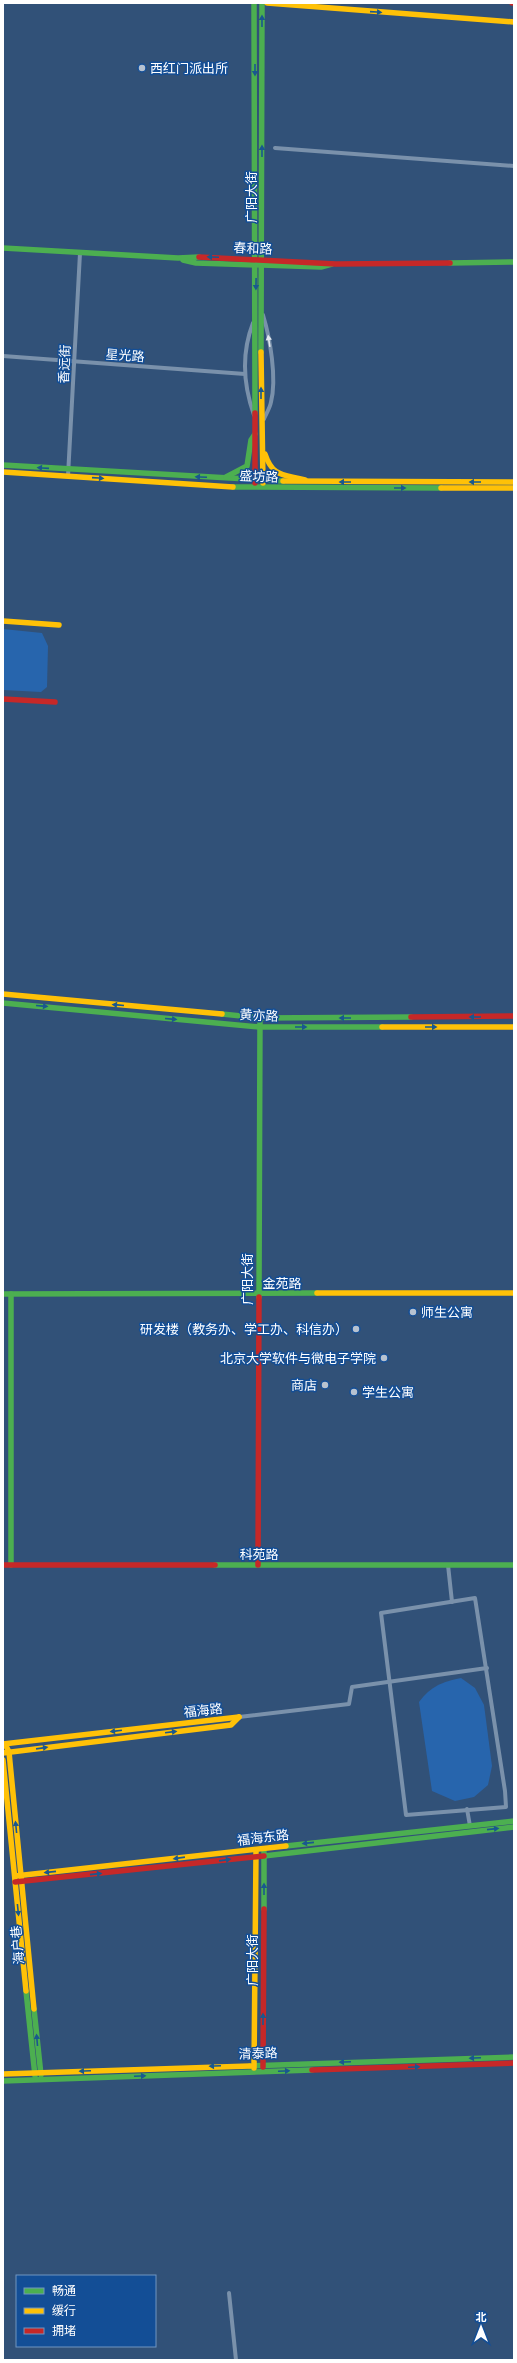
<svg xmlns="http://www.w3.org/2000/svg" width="517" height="2363" font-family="Cabin,'Noto Sans SC',sans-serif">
<rect width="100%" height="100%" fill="#315178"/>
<g fill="#2765ad">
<polygon points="3,629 42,633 48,646 47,687 41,692 3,690"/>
<path d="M461,1678L475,1688L484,1705L492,1766L488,1785L474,1797L455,1801L432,1791L419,1702C431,1686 442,1682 461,1678Z"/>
</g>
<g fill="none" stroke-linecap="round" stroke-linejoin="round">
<g stroke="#7a91ab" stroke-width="4">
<polyline points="275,148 514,166"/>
<path d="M263,315C270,338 277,378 271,402C270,408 266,414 264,419"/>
<path d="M253,323C241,354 243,384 254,415"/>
<polyline points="3,356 245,374"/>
<polyline points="68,476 80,253"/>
<polyline points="448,1565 452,1602"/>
<polygon points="475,1598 505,1791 506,1807 406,1815 381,1613"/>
<polyline points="239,1717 349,1704 352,1687 487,1668"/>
<polyline points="467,1809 470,1826"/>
<polyline points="229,2293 236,2360"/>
</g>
<g stroke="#4caf50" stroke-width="5.5">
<polyline points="254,3 255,413"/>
<polyline points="3,248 178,258 199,257"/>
<polyline points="183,260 196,263 321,267 332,264"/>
<polyline points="450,263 514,262"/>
<polyline points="261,352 262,3"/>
<polyline points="3,465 283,481"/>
<polyline points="226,477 247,466 251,440 255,434"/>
<polyline points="233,487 441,488"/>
<polyline points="3,1003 259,1027 382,1027"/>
<polyline points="222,1014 260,1018 411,1017"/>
<polyline points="3,1294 317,1293"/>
<polyline points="11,1294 11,1565"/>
<polyline points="259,1297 260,1018"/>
<polyline points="215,1565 514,1565"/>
<polyline points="286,1846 514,1821"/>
<polyline points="264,1856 514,1827"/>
<polyline points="264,1909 264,1852"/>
<polyline points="26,1991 35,2076"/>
<polyline points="34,2009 41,2075"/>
<polyline points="250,2066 514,2057"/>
<polyline points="3,2081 312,2070"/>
</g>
<g stroke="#ffc107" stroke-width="5.5">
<polyline points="267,3 514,22"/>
<polyline points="261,352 263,483"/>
<path d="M265,454C273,478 284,474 305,480"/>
<polyline points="3,472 233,487"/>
<polyline points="283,481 514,482"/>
<polyline points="441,488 514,488"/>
<polyline points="3,621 59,625"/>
<polyline points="3,994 222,1014"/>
<polyline points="382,1027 514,1027"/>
<polyline points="317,1293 514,1293"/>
<polyline points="3,1744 239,1717"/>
<polyline points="5,1744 9,1752 34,2009"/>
<polyline points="3,1753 231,1725 239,1717"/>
<polyline points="3,1760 26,1991"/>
<polyline points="15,1876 286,1846"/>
<polyline points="254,2068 256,1852"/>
<polyline points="3,2074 250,2066"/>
</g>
<g stroke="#c62828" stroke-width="5.5">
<polyline points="512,3 514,3"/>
<polyline points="199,257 336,264 450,263"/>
<polyline points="255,413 255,483"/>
<polyline points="3,699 55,702"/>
<polyline points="411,1017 514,1016"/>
<polyline points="3,1565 215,1565"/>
<polyline points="258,1565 259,1297"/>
<polyline points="15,1882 264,1856"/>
<polyline points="263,2067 264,1909"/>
<polyline points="312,2070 514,2063"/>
</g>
</g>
<defs><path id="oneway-solid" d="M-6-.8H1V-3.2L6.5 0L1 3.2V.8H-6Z"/></defs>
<g fill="#19588f">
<use href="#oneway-solid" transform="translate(376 12) rotate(4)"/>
<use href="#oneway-solid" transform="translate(262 21) rotate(-90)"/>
<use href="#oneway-solid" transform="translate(255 70) rotate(90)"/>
<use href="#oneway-solid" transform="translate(262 151) rotate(-90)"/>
<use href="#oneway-solid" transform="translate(213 257) rotate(-178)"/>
<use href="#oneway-solid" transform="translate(256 284) rotate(91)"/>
<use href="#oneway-solid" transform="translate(261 393) rotate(-90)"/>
<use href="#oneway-solid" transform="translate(43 468) rotate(-176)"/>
<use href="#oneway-solid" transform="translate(201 477) rotate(-178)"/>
<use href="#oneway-solid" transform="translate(98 478) rotate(4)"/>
<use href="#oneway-solid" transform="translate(345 482) rotate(180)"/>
<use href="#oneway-solid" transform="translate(475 482) rotate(180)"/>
<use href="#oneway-solid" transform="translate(400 488)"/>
<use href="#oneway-solid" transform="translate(118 1005) rotate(-175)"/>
<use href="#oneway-solid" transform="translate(42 1006) rotate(5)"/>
<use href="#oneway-solid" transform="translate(475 1017) rotate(180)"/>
<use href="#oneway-solid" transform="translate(345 1018) rotate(180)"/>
<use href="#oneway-solid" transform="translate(171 1019) rotate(5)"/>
<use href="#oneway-solid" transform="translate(301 1027)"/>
<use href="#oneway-solid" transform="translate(431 1027)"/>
<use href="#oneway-solid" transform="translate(116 1731) rotate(173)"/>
<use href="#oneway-solid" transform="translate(171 1732) rotate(-7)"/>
<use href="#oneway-solid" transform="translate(42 1748) rotate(-8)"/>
<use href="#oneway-solid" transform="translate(16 1827) rotate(-96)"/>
<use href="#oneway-solid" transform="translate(493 1829) rotate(-6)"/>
<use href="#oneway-solid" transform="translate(308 1843) rotate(174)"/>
<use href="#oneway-solid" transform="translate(179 1858) rotate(172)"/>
<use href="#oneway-solid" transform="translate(225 1860) rotate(-8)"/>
<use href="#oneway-solid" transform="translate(50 1872) rotate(174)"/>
<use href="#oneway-solid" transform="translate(96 1874) rotate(-6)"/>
<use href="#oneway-solid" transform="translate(264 1889) rotate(-90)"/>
<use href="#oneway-solid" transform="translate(18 1910) rotate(84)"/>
<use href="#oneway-solid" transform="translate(263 2019) rotate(-90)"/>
<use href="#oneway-solid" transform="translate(37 2040) rotate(-95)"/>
<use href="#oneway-solid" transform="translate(475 2058) rotate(178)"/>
<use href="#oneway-solid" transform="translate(345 2062) rotate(178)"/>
<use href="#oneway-solid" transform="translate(215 2066) rotate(178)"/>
<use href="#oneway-solid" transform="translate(414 2067) rotate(-2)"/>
<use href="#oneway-solid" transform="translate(85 2071) rotate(178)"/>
<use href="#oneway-solid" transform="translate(284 2071) rotate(-2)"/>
<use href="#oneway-solid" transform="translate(140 2076) rotate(-2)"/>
</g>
<use fill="#e4e9ee" href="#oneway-solid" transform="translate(269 341) rotate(-99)"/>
<g fill="#b7c2d0" stroke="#134e96" stroke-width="1.5">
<circle cx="142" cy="68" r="4"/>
<circle cx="413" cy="1312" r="4"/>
<circle cx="356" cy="1329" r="4"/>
<circle cx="384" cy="1358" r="4"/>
<circle cx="325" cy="1385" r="4"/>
<circle cx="354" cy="1392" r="4"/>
</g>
<g text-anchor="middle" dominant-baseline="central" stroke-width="3" stroke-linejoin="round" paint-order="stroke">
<g font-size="13" fill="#fff" stroke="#134e96" text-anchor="start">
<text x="150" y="68">西红门派出所</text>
<text x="421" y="1312">师生公寓</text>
<text x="348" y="1329" text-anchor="end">研发楼（教务办、学工办、科信办）</text>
<text x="376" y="1358" text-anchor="end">北京大学软件与微电子学院</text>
<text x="317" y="1385" text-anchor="end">商店</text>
<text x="362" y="1392">学生公寓</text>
</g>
<g font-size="13" fill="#fff" stroke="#134e96">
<text transform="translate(251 197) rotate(-90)">广阳大街</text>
<text transform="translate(253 248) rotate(2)">春和路</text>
<text transform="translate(125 355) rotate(4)">星光路</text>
<text transform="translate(64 364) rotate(-87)">香远街</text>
<text transform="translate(259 476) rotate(2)">盛坊路</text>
<text transform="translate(259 1015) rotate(3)">黄亦路</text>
<text transform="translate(247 1279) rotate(-90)">广阳大街</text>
<text x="282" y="1283">金苑路</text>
<text x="259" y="1554">科苑路</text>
<text transform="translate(203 1710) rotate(-6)">福海路</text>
<text transform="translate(263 1837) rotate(-7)">福海东路</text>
<text transform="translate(17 1945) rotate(-95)">海户巷</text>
<text transform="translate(252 1960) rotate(-90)">广阳大街</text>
<text transform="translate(258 2053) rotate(-2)">清泰路</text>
</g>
</g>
<rect width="517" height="2363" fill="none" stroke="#ffffff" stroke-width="8"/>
<rect x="16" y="2275" width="140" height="72" fill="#134e96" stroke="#7195c0"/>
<rect x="24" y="2288" width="20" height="6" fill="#4caf50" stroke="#7195c0"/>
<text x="52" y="2295" font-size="12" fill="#ffffff">畅通</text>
<rect x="24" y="2308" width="20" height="6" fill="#ffc107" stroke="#7195c0"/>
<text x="52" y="2315" font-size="12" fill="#ffffff">缓行</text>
<rect x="24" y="2328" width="20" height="6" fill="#c62828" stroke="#7195c0"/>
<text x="52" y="2335" font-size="12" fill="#ffffff">拥堵</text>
<g transform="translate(481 2327)" stroke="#134e96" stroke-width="3" paint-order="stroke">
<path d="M0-3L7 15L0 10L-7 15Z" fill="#ffffff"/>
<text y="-6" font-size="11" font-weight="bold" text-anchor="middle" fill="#ffffff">北</text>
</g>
</svg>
